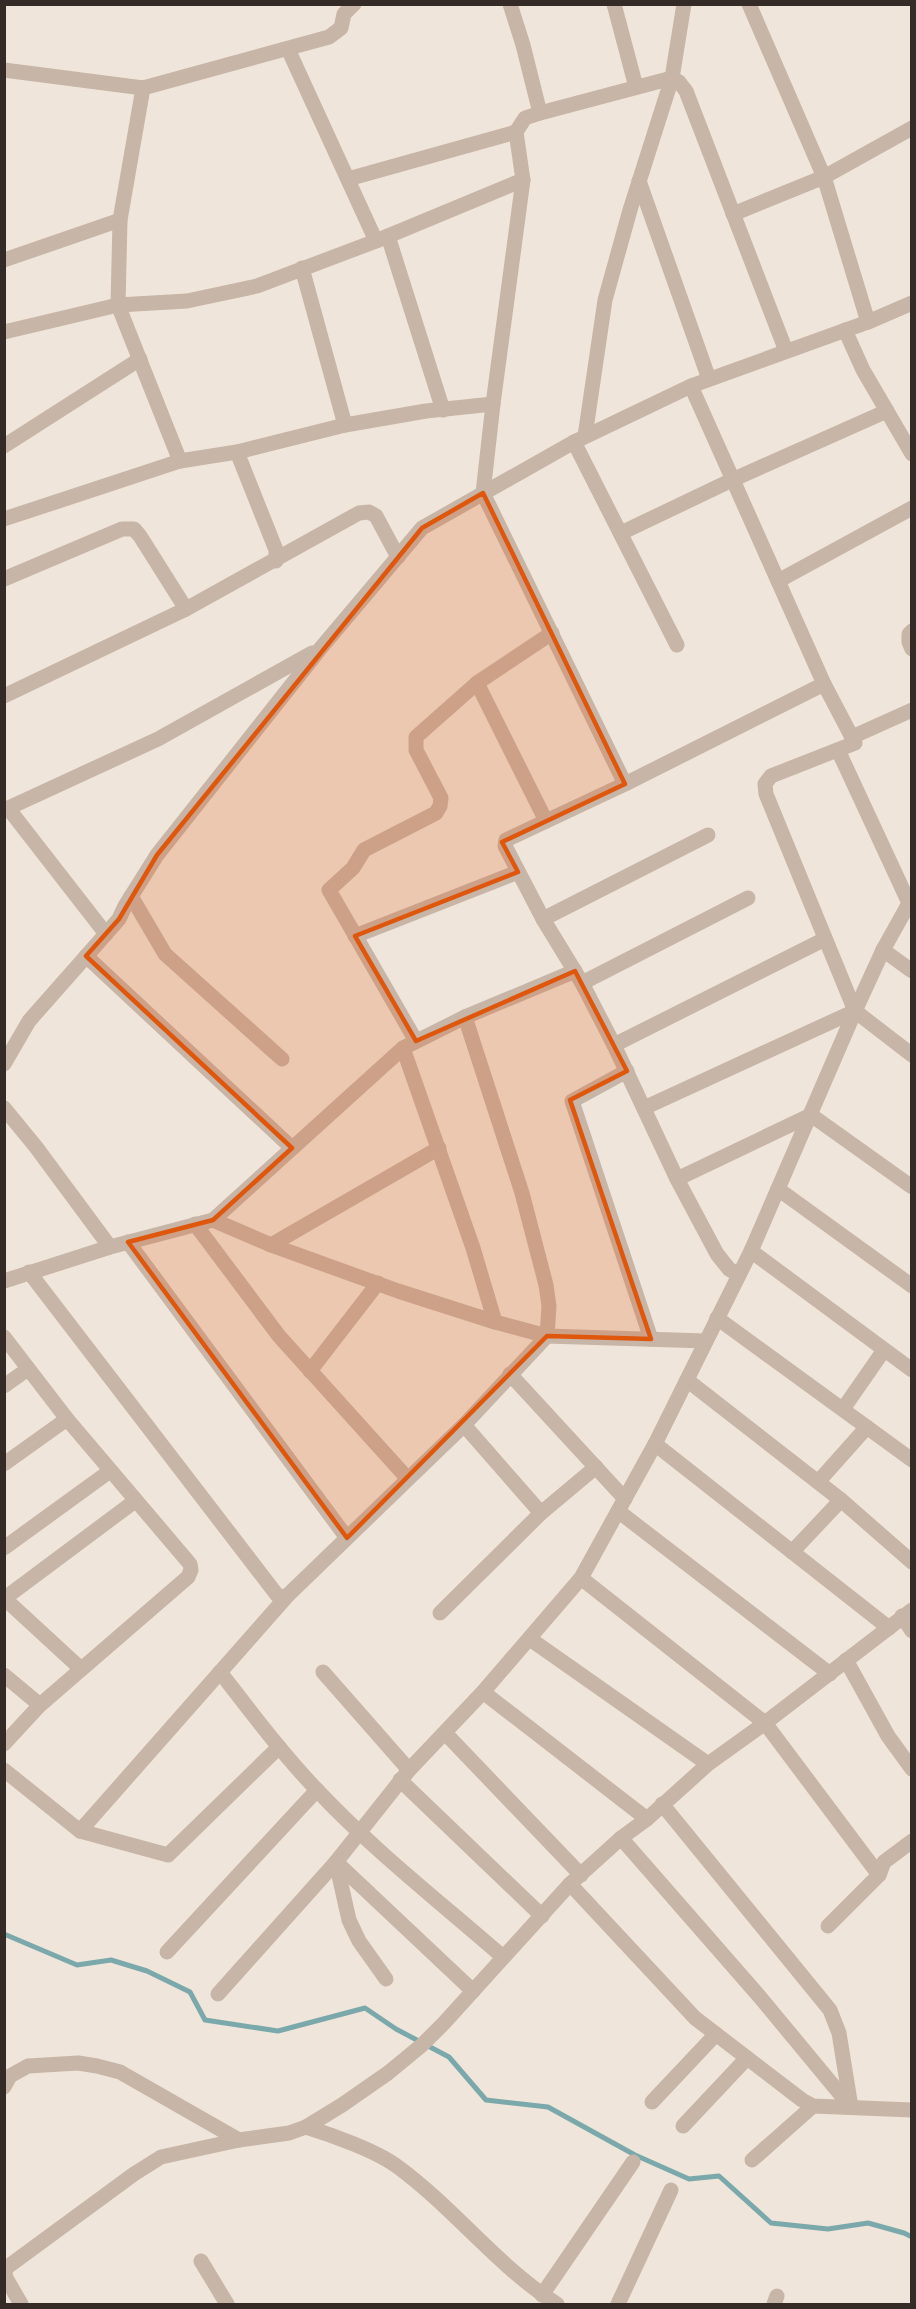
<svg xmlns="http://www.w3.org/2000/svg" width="916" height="2309" font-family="'PT Sans',sans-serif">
<rect width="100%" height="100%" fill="#f0e5da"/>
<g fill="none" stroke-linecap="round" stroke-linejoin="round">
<polyline stroke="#7ba9ab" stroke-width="5" points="4,1934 77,1965 111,1960 147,1971 190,1992 205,2020 278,2031 365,2008 396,2029 449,2057 486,2100 548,2107 635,2155 689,2179 719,2176 771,2223 828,2229 868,2223 904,2233 912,2237"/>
<g stroke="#c7b5a7" stroke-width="15">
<polyline points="510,4 523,45 540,113"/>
<polyline points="614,4 636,87"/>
<polyline points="749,4 824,177 868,322"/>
<polyline points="288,49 376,241"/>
<polyline points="4,70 143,88 329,37 341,28 344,14 354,4"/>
<polyline points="143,88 120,220 118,305 180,461"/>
<polyline points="348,179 516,132"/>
<polyline points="639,181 709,379"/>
<polyline points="733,214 824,177 912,128"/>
<polyline points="388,236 443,410"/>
<polyline points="4,260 120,220"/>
<polyline points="302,268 345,425"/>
<polyline points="845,330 863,370 912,454"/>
<polyline points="4,332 118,305 187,301 257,286 376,241 523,180"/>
<polyline points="691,386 824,684 855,743 771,776 765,784 766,794 855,1011 912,1055"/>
<polyline points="585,436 605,300 630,210 672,78 684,4"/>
<polyline points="574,442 677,645"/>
<polyline points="4,446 140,359"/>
<polyline points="237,452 276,550 276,561"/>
<polyline points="4,519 180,461 237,452 345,425 426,411 493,404"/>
<polyline points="621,533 732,480 887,411"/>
<polyline points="4,579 122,529 134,529 140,536 186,609"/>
<polyline points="778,581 912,508"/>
<polyline points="912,631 909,634 909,642 912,649"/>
<polyline points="477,683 546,821"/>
<polyline points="4,696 186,609 359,513 369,512 376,516 398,557"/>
<polyline points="852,737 912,710"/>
<polyline points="838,750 909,903"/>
<polyline points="625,784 483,493 493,404 523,180 516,132 525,118 540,113 672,78 679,82 686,91 786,351"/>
<polyline points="8,808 106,934"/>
<polyline points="4,810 158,739 312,653"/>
<polyline points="131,896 165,954 282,1059"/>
<polyline points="543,919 708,835"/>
<polyline points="355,936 518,872"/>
<polyline points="883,950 912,971"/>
<polyline points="86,956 292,1148"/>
<polyline points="582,983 748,898"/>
<polyline points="416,1041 329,890 353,868 364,850 436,813 440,806 441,798 416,750 416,737 477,683 552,633"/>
<polyline points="614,1045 825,939"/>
<polyline points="403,1048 473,1248 495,1322"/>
<polyline points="4,1064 29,1021 119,919 125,906 157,855 320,649 422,528 574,442 691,386 868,322 912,303"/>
<polyline points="627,1071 572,1101 651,1339"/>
<polyline points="4,1108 36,1147 110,1247"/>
<polyline points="644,1108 855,1011"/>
<polyline points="677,1179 811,1115 912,1187"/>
<polyline points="778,1189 912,1286"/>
<polyline points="213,1220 271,1245 398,1291 495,1322 547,1336 706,1341"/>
<polyline points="195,1224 279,1336 408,1479"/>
<polyline points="128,1242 347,1538"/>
<polyline points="271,1245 439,1148"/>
<polyline points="751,1251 912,1370"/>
<polyline points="29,1272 277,1595 282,1597 288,1595"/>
<polyline points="739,1275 729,1269 717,1254 677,1179 614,1045 582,983 543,919 505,846 506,840 625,784 824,684"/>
<polyline points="4,1281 110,1247 213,1220 403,1048 465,1017 575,971"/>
<polyline points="717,1318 912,1460"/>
<polyline points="4,1337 67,1419 190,1564 191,1570 188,1577 40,1705 4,1744"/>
<polyline points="310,1371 378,1283"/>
<polyline points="510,1374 625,1499"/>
<polyline points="687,1380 841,1500 912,1562"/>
<polyline points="4,1386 28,1369"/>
<polyline points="843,1409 884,1350"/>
<polyline points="464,1425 541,1513"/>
<polyline points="655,1444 889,1628"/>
<polyline points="4,1464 67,1419"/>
<polyline points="818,1482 867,1427"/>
<polyline points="618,1511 830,1674"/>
<polyline points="4,1548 110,1471"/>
<polyline points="792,1552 841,1500"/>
<polyline points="581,1578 765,1723 879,1875"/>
<polyline points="4,1598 80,1668"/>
<polyline points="5,1598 135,1501"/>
<polyline points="440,1613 541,1513 596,1467"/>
<polyline points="902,1616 912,1631"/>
<polyline points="530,1639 708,1764"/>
<polyline points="846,1660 888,1736 912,1769"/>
<path d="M220,1672C251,1712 281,1752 316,1789C373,1850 440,1902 503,1957"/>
<polyline points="323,1672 409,1770"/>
<polyline points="4,1675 40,1705"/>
<polyline points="483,1692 647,1819"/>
<polyline points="446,1734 581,1875"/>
<polyline points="4,1770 80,1831 168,1855 279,1747"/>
<polyline points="400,1780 542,1916"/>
<polyline points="662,1804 830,2010 839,2033 851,2107"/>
<polyline points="80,1831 288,1595 464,1425 547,1336 549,1306 546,1285 522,1193 465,1017"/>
<polyline points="621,1838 759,1996 851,2107"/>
<polyline points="336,1862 473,1991"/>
<polyline points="336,1862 349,1920 359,1941 386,1979"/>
<polyline points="570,1884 695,2018 802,2100 813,2106 912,2110"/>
<polyline points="828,1926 879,1875 884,1862 912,1841"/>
<polyline points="167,1952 317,1790"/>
<polyline points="218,1994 336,1862 409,1770 483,1692 581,1578 655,1444 751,1251 855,1011 883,950 912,898"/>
<polyline points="4,2087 10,2076 28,2066 78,2063 97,2066 120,2072 239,2140"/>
<polyline points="652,2102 716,2034"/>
<polyline points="683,2126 747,2058"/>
<path d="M306,2127C332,2135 377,2151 398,2167C455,2209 498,2267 557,2304"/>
<polyline points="752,2160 813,2106"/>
<polyline points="201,2261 227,2304"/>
<polyline points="4,2267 6,2278 21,2304"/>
<polyline points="6,2268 134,2174 161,2157 239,2140 289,2133 306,2127 342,2105 388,2073 422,2045 444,2023 570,1884 621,1838 647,1819 708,1764 765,1723 912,1610"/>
<polyline points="542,2295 633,2162"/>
<polyline points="618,2304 671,2190"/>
<polyline points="774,2304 777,2296"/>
</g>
</g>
<path fill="#df570d" fill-opacity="0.2" stroke="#df570d" stroke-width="4.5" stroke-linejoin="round" d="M483,493L625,784L502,842L518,872L355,936L416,1041L575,971L627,1071L570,1100L651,1339L547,1336L347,1538L128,1242L213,1220L292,1148L86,956L119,919L157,855L422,528Z"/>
<rect width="916" height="2309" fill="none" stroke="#342b27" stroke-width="12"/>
</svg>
